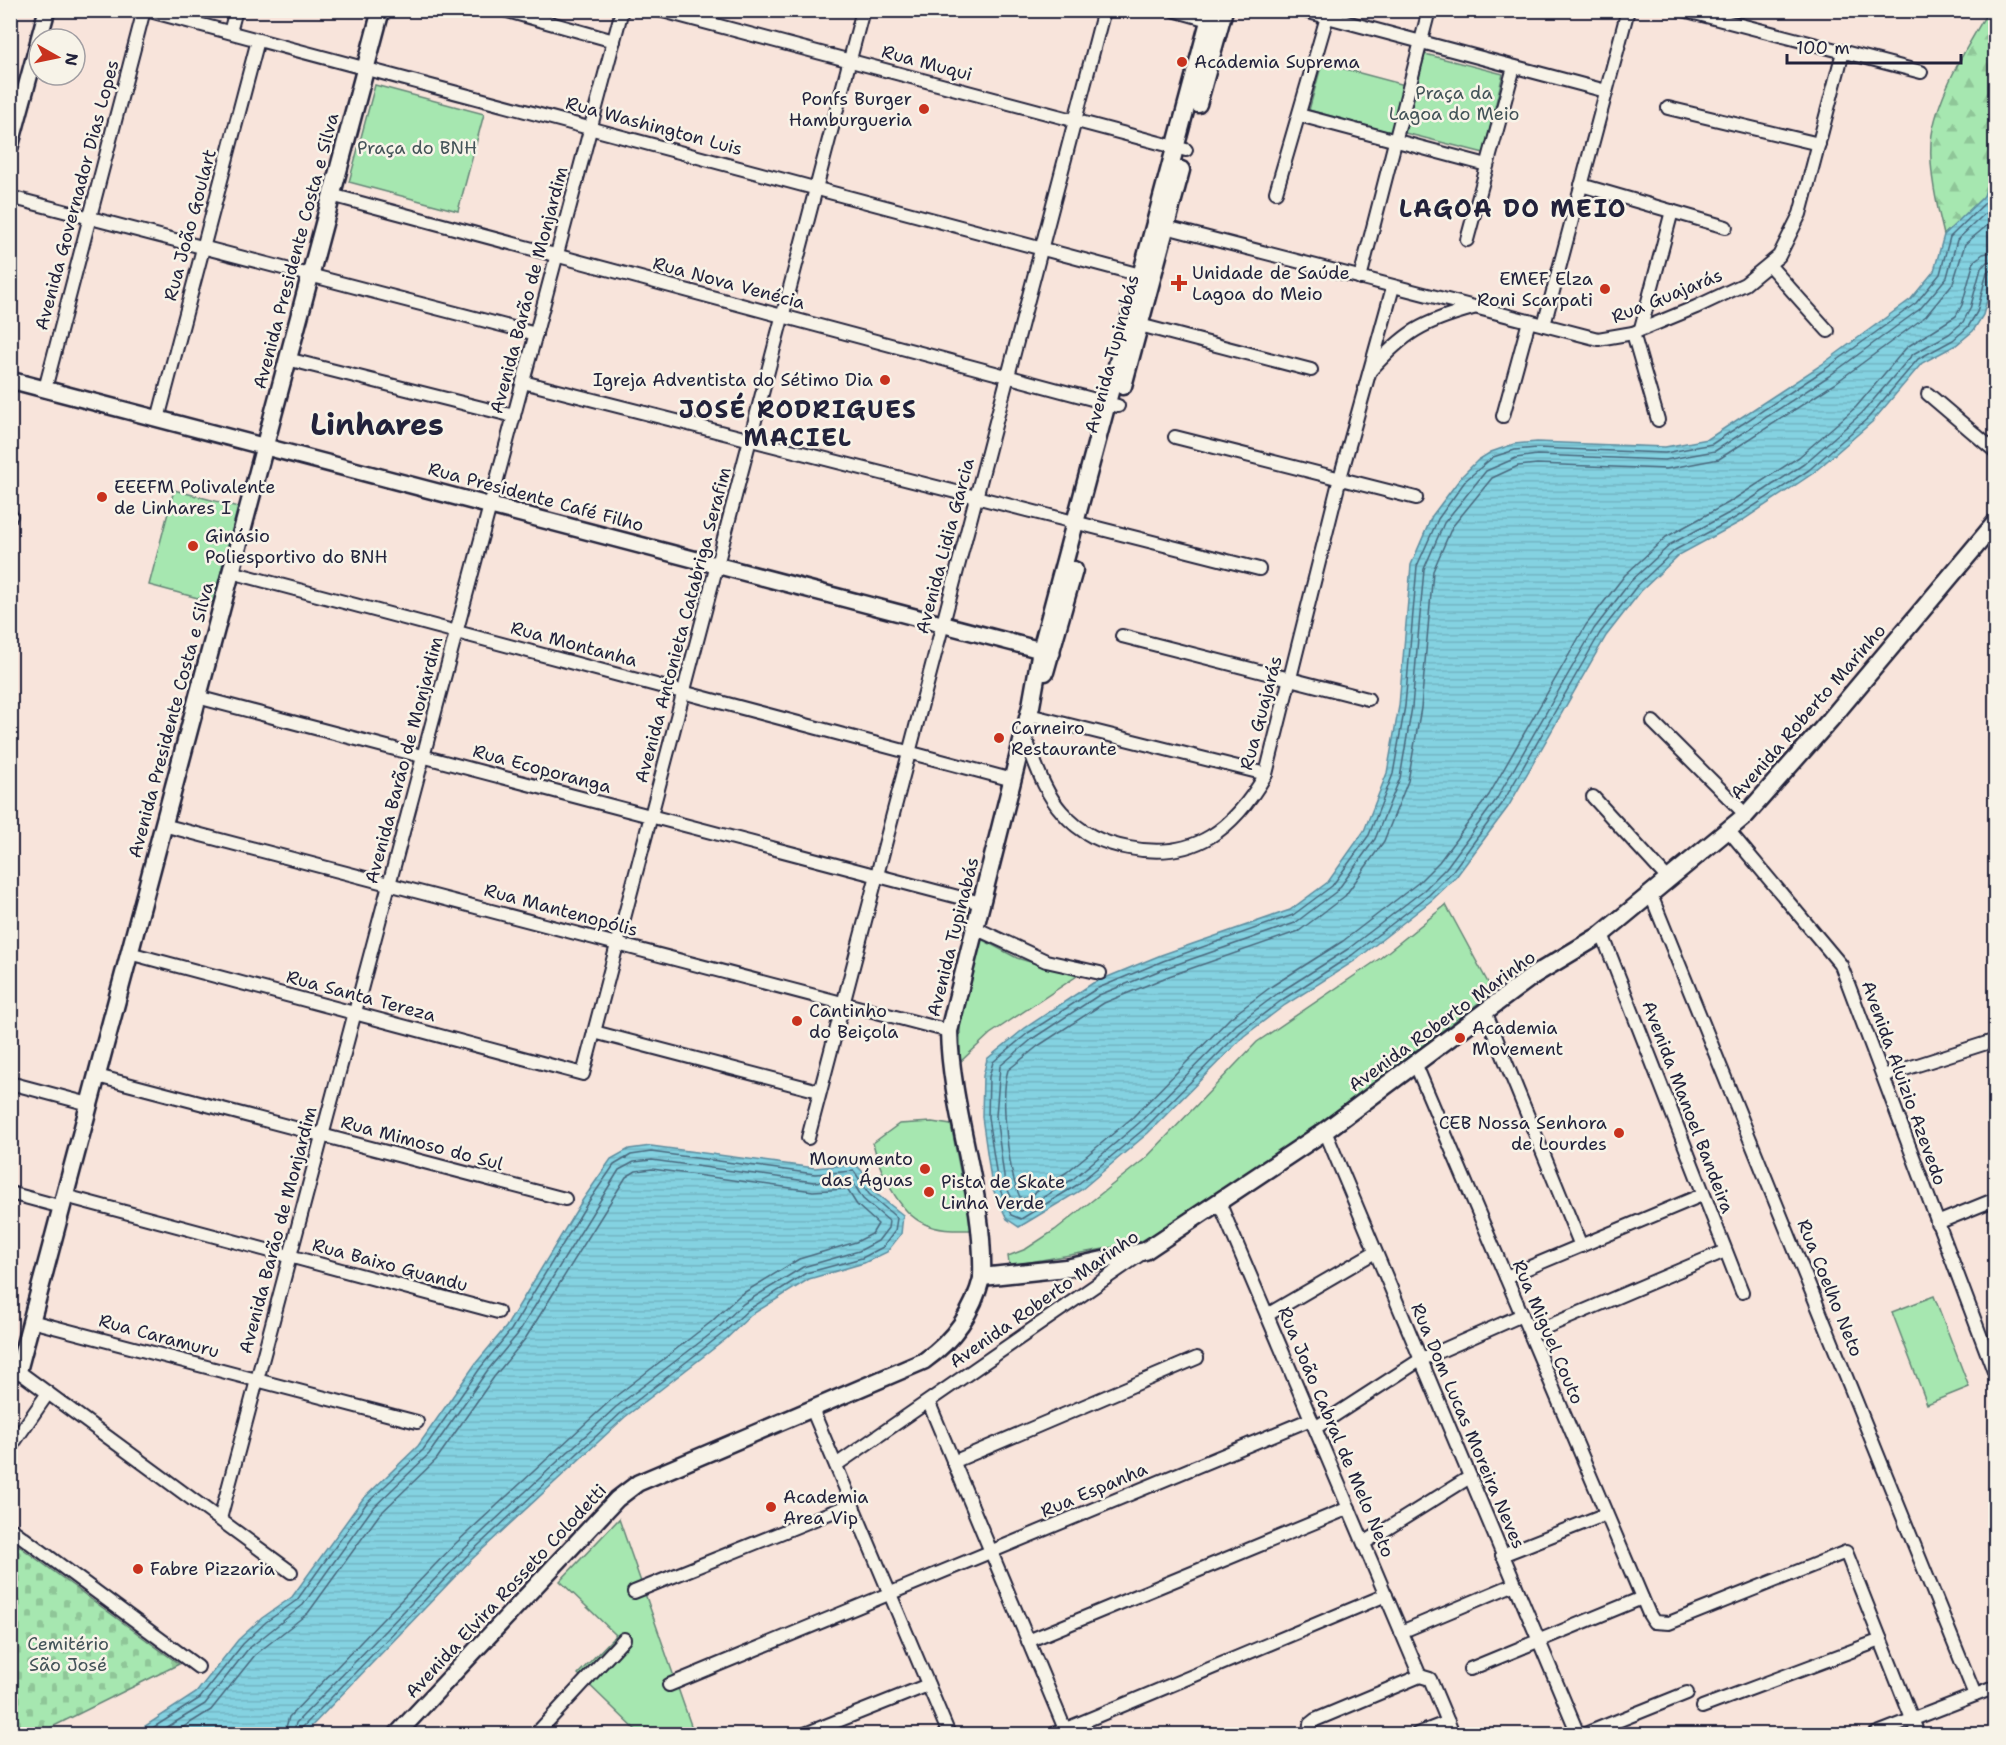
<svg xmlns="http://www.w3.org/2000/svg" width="2006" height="1745" font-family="'Shantell Sans',sans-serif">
<defs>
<pattern id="forest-firs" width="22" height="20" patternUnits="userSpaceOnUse" patternTransform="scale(1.5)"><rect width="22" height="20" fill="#a6e7b0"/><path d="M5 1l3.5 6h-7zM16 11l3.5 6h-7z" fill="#8fc698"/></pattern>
<pattern id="cemetery-stones" width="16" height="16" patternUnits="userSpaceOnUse" patternTransform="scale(1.5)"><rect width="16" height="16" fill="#a6e7b0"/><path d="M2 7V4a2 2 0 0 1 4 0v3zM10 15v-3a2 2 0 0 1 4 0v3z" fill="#8fc698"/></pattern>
<pattern id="water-rules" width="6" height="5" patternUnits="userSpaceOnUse" patternTransform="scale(1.5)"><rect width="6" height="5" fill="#84d2e1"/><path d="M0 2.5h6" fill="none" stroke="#72b4c2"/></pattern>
</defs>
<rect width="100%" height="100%" fill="#f8e4db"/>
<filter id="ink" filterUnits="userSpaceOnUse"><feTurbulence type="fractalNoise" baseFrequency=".0167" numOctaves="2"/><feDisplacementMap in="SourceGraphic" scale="12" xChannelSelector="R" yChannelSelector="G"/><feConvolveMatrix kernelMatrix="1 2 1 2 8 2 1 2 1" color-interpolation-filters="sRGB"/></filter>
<g filter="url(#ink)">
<g fill="#a6e7b0" stroke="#648476" stroke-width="1.5">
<polygon points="1425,54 1503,74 1484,153 1405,133"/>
<polygon points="1322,63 1405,85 1393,133 1309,110"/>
<polygon points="375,85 484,114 458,211 349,182"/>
<polygon points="174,490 238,507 213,602 149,585"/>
<polygon points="1446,905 1493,992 1308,1133 1174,1223 1138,1243 1013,1265 1009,1263 1008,1256 1026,1249 1055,1230 1146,1158 1257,1042 1379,959"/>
<polygon points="981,939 1017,958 1077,976 990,1034 960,1062 960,1019"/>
<path d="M932,1122L951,1125L972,1230C956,1230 940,1231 925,1224C898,1213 879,1169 873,1143L899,1124Z"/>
<polygon points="1934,1296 1969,1387 1927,1404 1892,1312"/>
<polygon points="619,1519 694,1734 640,1734 578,1674 616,1635 560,1581"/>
</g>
<path fill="url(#forest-firs)" stroke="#648476" stroke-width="1.5" d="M1988,11H1995L1996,143C1988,160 1992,178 1985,194C1978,210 1956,222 1944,235C1937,206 1929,172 1931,142C1935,99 1966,48 1988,11Z"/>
<polygon fill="url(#cemetery-stones)" stroke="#648476" stroke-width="1.5" points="10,1540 11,1540 179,1664 38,1734 11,1734"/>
<g fill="url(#water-rules)" stroke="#5d8c9f" stroke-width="1.5">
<polygon points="1995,143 1995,255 1990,289 1983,315 1973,331 1956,345 1922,363 1872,422 1812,474 1740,522 1679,555 1641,591 1606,636 1508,807 1456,877 1432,900 1356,960 1285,1005 1244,1036 1148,1133 1081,1190 1019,1227 1007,1219 992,1187 982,1117 983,1076 987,1059 1025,1028 1093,983 1161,955 1290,910 1328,882 1364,831 1387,773 1399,706 1411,565 1432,516 1462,476 1478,460 1491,452 1514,444 1537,442 1665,447 1708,439 1821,365 1911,299 1934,271 1944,235 1984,196 1989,179 1989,158"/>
<polygon points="651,1146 815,1168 855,1164 865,1174 873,1191 903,1215 901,1234 887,1252 864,1263 809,1279 751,1315 726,1339 625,1417 471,1560 304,1734 133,1734 196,1693 238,1640 262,1618 292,1597 362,1500 418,1446 476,1363 506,1327 582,1201 611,1159 629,1149"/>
</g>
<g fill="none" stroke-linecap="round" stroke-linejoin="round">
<g stroke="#49687d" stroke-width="1.5">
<polyline points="1996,159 1995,180 1989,199 1950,237 1940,274 1916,303 1824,370 1712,444 1665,453 1537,448 1515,450 1493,457 1466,480 1438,519 1417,566 1405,706 1393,774 1369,835 1332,886 1293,915 1163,961 1096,989 1028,1033 993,1062 989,1077 988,1117 998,1185 1011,1215 1021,1219 1077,1185 1144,1129 1241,1031 1282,1000 1352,955 1429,895 1451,873 1502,804 1600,633 1636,587 1675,550 1737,517 1809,470 1868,418 1918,359 1953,340 1968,327 1977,312 1987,272 1996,268"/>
<polyline points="1996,203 1957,240 1947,277 1920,309 1829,376 1715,451 1665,460 1537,455 1516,458 1486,471 1444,523 1424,569 1412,707 1400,778 1375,839 1337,891 1295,923 1166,968 1099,995 1032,1039 1000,1066 996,1116 1005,1184 1017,1209 1021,1211 1073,1179 1139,1123 1236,1025 1277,994 1348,949 1424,890 1446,868 1496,800 1594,629 1631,581 1671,544 1733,511 1804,464 1862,413 1913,354 1949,334 1963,322 1970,309 1981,268 1987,262 1996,260"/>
<path d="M1996,218L1965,244L1953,283L1926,316L1834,384L1719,459L1666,469L1537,464L1518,466L1492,478L1452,527L1433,571L1421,708L1408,781L1384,841L1345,896L1299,931L1169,976L1104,1003L1038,1046L1008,1070C1000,1096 1008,1175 1021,1199L1027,1198L1067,1172L1133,1117L1230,1018L1272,986L1343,941L1418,883L1439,862L1489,795L1586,625L1625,575L1666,537L1728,503L1799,457L1856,407L1907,347L1956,316L1962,305L1974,261L1983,254L1996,251"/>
<polyline points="143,1734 200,1698 243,1644 266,1622 297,1600 366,1504 423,1450 481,1367 511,1330 587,1204 614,1165 631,1155 651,1152 815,1174 854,1171 869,1194 897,1218 895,1231 883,1247 862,1258 806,1273 748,1310 722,1334 621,1413 467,1556 302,1728 300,1734"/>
<polyline points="156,1734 205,1704 248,1649 303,1605 372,1509 429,1454 487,1371 517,1335 619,1170 634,1162 652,1160 814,1182 851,1179 863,1199 889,1221 888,1228 878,1241 859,1251 803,1267 743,1304 717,1329 616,1407 462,1551 296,1723 293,1734"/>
<polyline points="172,1734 211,1710 255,1655 308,1613 379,1515 436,1460 494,1377 525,1339 626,1177 636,1171 652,1169 813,1191 847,1189 857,1205 878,1224 872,1234 856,1242 799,1259 740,1295 711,1322 611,1400 455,1544 289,1717 284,1734"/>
</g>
<g stroke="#22223b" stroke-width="16">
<g id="minor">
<polyline points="146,10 1148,277"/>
<polyline points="504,10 614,41"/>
<polyline points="659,10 1186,150"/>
<polyline points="1173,10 1216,22"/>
<polyline points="1301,10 1606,91"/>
<polyline points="1683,10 1921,72"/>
<polyline points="230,32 236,10"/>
<polyline points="1668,108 1819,144"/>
<polyline points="1299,115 1487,165"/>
<polyline points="1581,185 1726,227"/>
<polyline points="1276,192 1327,17"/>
<polyline points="331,195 1118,406"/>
<polyline points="10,197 536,334"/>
<polyline points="1158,225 1598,339 1633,333 1696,307 1745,284 1779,256 1800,214 1843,52"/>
<polyline points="1467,240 1514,67"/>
<polyline points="1770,266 1828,331"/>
<polyline points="1360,278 1429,10"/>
<polyline points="1132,323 1311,370"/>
<polyline points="1544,325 1628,10"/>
<polyline points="1641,328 1672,211"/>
<polyline points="1633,333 1658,420"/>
<polyline points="287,359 514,416"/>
<path d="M1370,371C1405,332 1422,322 1473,308"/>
<polyline points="523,382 1259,569"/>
<polyline points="45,389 144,10"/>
<polyline points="1928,394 1996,452"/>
<polyline points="1503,416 1529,321"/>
<polyline points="158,419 258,40"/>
<polyline points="1175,437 1416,498"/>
<polyline points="10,516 11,516"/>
<polyline points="231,572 1013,780"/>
<polyline points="1122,636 1368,699"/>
<polyline points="197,697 981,903"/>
<polyline points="1029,715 1266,774"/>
<polyline points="1653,722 1746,815"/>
<path d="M1024,735C1035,761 1043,791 1062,812C1081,834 1102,843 1129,848C1195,861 1234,829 1266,774L1340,478L1393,287"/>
<polyline points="1593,797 1669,880"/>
<polyline points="163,825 949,1031"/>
<polyline points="1729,831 1841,965 1996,1377"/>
<polyline points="1651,895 1975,1695"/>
<polyline points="975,928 1046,961 1100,973"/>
<polyline points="1602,934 1742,1292"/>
<polyline points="129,953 583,1074 863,10"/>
<polyline points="1485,1011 1581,1246"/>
<polyline points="594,1032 819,1091"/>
<polyline points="1415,1063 1649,1614 1654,1622 1669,1623 1846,1552 1918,1734"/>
<polyline points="97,1076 565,1199"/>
<polyline points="1883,1076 1996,1040"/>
<polyline points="10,1083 89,1104"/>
<polyline points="1325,1131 1578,1734"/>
<polyline points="808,1138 1104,10"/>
<polyline points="10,1193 62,1207"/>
<polyline points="65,1196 498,1312"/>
<polyline points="1219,1202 1420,1676"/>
<polyline points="1937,1223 1996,1199"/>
<polyline points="1506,1277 1702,1195"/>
<polyline points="1267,1315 1375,1252"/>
<polyline points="31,1321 417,1422"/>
<polyline points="1530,1334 1725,1251"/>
<polyline points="18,1371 291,1572"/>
<polyline points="929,1403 1067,1734"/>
<polyline points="812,1409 949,1734"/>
<polyline points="1315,1428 1420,1360 1522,1315"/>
<polyline points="10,1448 48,1393"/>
<polyline points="953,1462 1197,1358"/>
<polyline points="836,1465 1141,1254"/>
<polyline points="220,1519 622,10"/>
<polyline points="10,1528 198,1667"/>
<polyline points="1364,1543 1470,1477"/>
<polyline points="1502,1555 1606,1514"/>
<polyline points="634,1592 852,1504"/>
<polyline points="1401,1632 1515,1584"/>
<polyline points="1028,1641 1349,1508"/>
<polyline points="1470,1669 1642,1598"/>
<polyline points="669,1685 1311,1419"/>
<polyline points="1702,1707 1881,1640"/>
<polyline points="536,1734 624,1639"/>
<polyline points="805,1734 928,1685"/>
<polyline points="1054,1734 1386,1595"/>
<polyline points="1309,1734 1310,1724 1315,1720 1420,1676 1430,1679 1453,1734"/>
<polyline points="1417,1734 1448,1722"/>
<polyline points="1585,1734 1687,1693"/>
<polyline points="1875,1734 1996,1687"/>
</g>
</g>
<g stroke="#22223b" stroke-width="20">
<g id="tertiary">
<polyline points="39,39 47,10"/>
<polyline points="10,147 39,40"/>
<polyline points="10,380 1052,653"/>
<path d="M397,1734L617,1499L638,1483L924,1361C954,1340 973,1313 982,1277"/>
</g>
</g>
<g stroke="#22223b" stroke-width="21">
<g id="secondary">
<path d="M1212,10L1041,650L1031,706L949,1031C951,1114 985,1194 982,1277L1066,1268L1145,1251L1325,1131L1534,975L1602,934L1746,815L1830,720L1996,522"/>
<polyline points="1198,104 1224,10"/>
<polyline points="1123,386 1181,170"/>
<polyline points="1045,672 1074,570"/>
<polyline points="10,1365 18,1371 381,10"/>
</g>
</g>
<use href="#minor" stroke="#f7f3e8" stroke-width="12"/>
<use href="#tertiary" stroke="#f7f3e8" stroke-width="15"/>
<use href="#secondary" stroke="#f7f3e8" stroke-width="16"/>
</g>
</g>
<g fill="#c8321e" stroke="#f7f3e8" stroke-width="2">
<circle cx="1182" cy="62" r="6"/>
<circle cx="924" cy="109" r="6"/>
<path d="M1176 274h6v6h6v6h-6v6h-6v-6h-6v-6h6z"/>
<circle cx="1605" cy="289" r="6"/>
<circle cx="885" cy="380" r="6"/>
<circle cx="102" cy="497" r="6"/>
<circle cx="193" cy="546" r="6"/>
<circle cx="999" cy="738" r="6"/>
<circle cx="797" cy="1021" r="6"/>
<circle cx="1460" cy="1038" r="6"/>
<circle cx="1619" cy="1133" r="6"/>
<circle cx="925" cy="1169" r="6"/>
<circle cx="929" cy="1192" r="6"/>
<circle cx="771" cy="1507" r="6"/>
<circle cx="138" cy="1569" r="6"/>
</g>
<g text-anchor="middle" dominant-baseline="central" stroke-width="5" stroke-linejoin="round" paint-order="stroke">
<g font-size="18" fill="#22223b" stroke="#f7f3e8" text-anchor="start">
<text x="1194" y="62">Academia Suprema</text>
<text x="912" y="99" text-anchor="end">Ponfs Burger<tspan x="912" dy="21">Hamburgueria</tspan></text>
<text x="1192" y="273">Unidade de Saúde<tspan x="1192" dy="21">Lagoa do Meio</tspan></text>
<text x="1593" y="279" text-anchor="end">EMEF Elza<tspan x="1593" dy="21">Roni Scarpati</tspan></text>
<text x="873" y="380" text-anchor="end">Igreja Adventista do Sétimo Dia</text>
<text x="114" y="487">EEEFM Polivalente<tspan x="114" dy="21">de Linhares I</tspan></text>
<text x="205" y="536">Ginásio<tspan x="205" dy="21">Poliesportivo do BNH</tspan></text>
<text x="1011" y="728">Carneiro<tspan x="1011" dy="21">Restaurante</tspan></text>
<text x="809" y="1011">Cantinho<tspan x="809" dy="21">do Beiçola</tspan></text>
<text x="1472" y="1028">Academia<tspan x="1472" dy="21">Movement</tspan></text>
<text x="1607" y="1123" text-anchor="end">CEB Nossa Senhora<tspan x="1607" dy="21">de Lourdes</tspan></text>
<text x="913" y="1159" text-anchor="end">Monumento<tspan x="913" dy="21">das Águas</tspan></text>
<text x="941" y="1182">Pista de Skate<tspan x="941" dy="21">Linha Verde</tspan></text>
<text x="783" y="1497">Academia<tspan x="783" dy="21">Area Vip</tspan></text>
<text x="150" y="1569">Fabre Pizzaria</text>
</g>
<g font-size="18" fill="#22223b" stroke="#f7f3e8">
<text transform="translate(927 63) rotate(15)">Rua Muqui</text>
<text transform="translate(654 126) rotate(15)">Rua Washington Luis</text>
<text transform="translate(77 195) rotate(-75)">Avenida Governador Dias Lopes</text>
<text transform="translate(190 225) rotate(-75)">Rua João Goulart</text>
<text transform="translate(296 251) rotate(-75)">Avenida Presidente Costa e Silva</text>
<text transform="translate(729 283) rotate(15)">Rua Nova Venécia</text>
<text transform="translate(529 290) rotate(-75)">Avenida Barão de Monjardim</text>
<text transform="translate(1667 296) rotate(-22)">Rua Guajarás</text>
<text transform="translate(1112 354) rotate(-75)">Avenida Tupinabás</text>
<text transform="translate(536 497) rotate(15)">Rua Presidente Café Filho</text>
<text transform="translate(945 546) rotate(-75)">Avenida Lidia Garcia</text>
<text transform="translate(683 625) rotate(-75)">Avenida Antonieta Catabriga Serafim</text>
<text transform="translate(574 644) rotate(15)">Rua Montanha</text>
<text transform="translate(1808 712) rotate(-49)">Avenida Roberto Marinho</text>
<text transform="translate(1261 713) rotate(-75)">Rua Guajarás</text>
<text transform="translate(171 720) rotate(-75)">Avenida Presidente Costa e Silva</text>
<text transform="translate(404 760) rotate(-75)">Avenida Barão de Monjardim</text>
<text transform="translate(542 769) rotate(15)">Rua Ecoporanga</text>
<text transform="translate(561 910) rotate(15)">Rua Mantenopólis</text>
<text transform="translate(953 937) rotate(-76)">Avenida Tupinabás</text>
<text transform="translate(361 996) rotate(15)">Rua Santa Tereza</text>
<text transform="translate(1442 1021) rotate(-36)">Avenida Roberto Marinho</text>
<text transform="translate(1904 1083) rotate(70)">Avenida Aluizio Azevedo</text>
<text transform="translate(1688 1107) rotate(69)">Avenida Manoel Bandeira</text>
<text transform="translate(422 1143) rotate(15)">Rua Mimoso do Sul</text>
<text transform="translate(278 1230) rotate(-75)">Avenida Barão de Monjardim</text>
<text transform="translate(390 1265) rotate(15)">Rua Baixo Guandu</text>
<text transform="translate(1830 1288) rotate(68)">Rua Coelho Neto</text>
<text transform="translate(1044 1299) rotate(-35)">Avenida Roberto Marinho</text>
<text transform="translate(1548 1332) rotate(67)">Rua Miguel Couto</text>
<text transform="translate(159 1336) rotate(15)">Rua Caramuru</text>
<text transform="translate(1468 1426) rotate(67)">Rua Dom Lucas Moreira Neves</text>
<text transform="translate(1336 1432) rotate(67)">Rua João Cabral de Melo Neto</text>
<text transform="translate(1094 1490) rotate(-23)">Rua Espanha</text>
<text transform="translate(506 1591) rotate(-47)">Avenida Elvira Rosseto Colodetti</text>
</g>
<g font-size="18" fill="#435358" stroke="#f7f3e8">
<text x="1454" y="93">Praça da<tspan x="1454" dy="21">Lagoa do Meio</tspan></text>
<text x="417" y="148">Praça do BNH</text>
<text x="68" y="1644">Cemitério<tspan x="68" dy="21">São José</tspan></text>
</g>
<g font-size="24" font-weight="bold" letter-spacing="1.5" fill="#22223b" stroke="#f7f3e8">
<text x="1513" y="209">LAGOA DO MEIO</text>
<text x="798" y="410">JOSÉ RODRIGUES<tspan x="798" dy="28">MACIEL</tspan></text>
</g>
<g font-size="30" font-weight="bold" fill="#22223b" stroke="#f7f3e8">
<text x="377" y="424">Linhares</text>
</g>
</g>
<rect width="2006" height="1745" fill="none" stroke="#f7f3e8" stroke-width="36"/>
<rect x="18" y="18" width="1970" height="1709" fill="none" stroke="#22223b" stroke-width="2" filter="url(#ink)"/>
<g transform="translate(57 57) rotate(99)"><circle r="28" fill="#f7f3e8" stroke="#a29fa3" stroke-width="1.5"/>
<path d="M0-4.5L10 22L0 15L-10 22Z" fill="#c8321e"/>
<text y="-9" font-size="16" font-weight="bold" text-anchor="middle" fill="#22223b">N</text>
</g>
<path d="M1787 54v9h174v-9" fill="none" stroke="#22223b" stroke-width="3"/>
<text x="1796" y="54" font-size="18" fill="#22223b" stroke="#f7f3e8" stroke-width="4.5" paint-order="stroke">100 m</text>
</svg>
